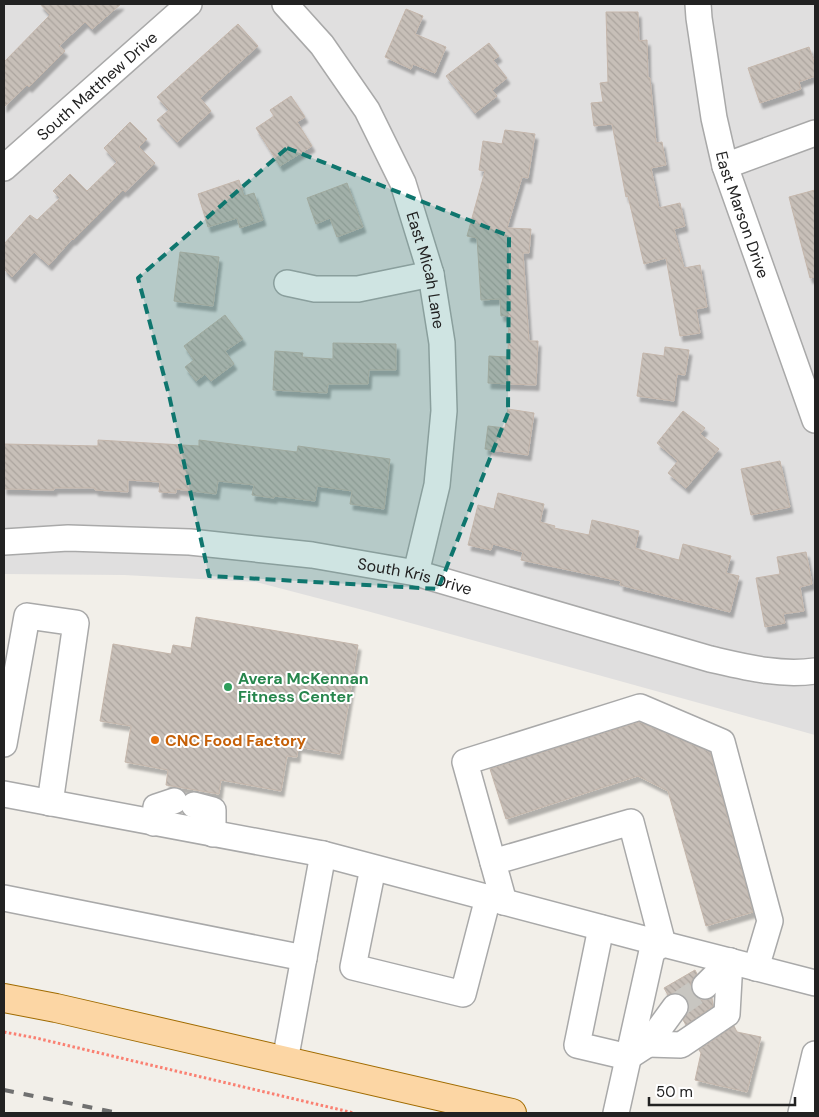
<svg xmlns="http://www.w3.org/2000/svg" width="819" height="1117" font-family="'DM Sans',sans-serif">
<defs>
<pattern id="building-back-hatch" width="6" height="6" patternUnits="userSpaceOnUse" patternTransform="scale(1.25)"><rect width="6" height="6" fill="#c7bfb8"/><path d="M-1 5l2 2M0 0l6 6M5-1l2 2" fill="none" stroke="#aba49e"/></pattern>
<filter id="shadow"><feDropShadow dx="3" dy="5.5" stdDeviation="1" flood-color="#0004"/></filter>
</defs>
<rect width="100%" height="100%" fill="#f2efe9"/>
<polygon fill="#e0dfdf" points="4,4 815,4 815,735 367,611 256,582 124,575 4,574"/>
<g fill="url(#building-back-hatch)" stroke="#c4b6ab" filter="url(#shadow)">
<polygon points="40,4 121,4 92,29 85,22 59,46 65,51 29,87 27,85 4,107 4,62 50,15"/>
<polygon points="406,9 423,16 415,34 446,47 435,73 413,64 411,69 385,57"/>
<polygon points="606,12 638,12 639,41 647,40 648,78 650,78 656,143 662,142 666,165 651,168 659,208 680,203 685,226 674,229 684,268 700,265 707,307 696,309 700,333 680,336 666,258 644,264 628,196 626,197 612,124 594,126 591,103 603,102 600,83 608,82"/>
<polygon points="238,24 258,46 200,98 211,111 177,142 157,120 169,110 157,97"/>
<polygon points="489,43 499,56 493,60 507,78 492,90 497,96 475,113 446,76"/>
<polygon points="809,47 815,65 815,76 799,82 801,89 760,103 748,68"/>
<polygon points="291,96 305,117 297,122 312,146 280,166 256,128 274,116 270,110"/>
<polygon points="130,122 147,139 139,147 155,163 125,192 123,190 73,240 72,239 49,265 34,252 12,277 4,269 4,244 30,215 37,220 60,198 53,191 70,174 87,191 117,162 104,148"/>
<polygon points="505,130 535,134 528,178 522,177 507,228 531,229 529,253 523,253 529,341 538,341 536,385 488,383 489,356 508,357 509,315 501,316 500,299 481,300 477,238 467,236 485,171 479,170 483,141 502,144"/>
<polygon points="239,180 244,196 254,193 263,220 240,228 237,218 208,227 198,194"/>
<polygon points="347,183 363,227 337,237 330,218 316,224 307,198"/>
<polygon points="815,190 815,277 810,278 789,197"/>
<polygon points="180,252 219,257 213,306 174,301"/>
<polygon points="225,315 243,339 225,351 234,364 211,381 205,374 196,381 185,367 194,360 184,346"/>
<polygon points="333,343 396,344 396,370 369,370 368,384 328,384 327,393 273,390 275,351 303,353 302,357 333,359"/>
<polygon points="665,347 689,350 685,375 677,374 674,401 637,396 643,353 664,356"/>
<polygon points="508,409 534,413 528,455 485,449 488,426 505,428"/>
<polygon points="683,411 705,428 700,434 719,449 686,488 668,473 678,461 657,443"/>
<polygon points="98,440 199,446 199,440 297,452 298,446 390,459 384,509 350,504 352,491 317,486 315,501 274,496 274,498 252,495 254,485 218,481 216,494 176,489 176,493 159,492 160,482 128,480 128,492 95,490 95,488 54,488 54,490 4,489 4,444 98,446"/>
<polygon points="780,461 790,507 751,515 741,469"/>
<polygon points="498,493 544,504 540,522 555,526 554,528 589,535 592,520 639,531 635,548 648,552 679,560 683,544 731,556 726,573 739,576 730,612 620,585 621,581 521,560 523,552 493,544 491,550 468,545 478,505 494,509"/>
<polygon points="806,552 812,584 800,587 804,611 783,614 785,623 765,627 756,578 780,574 777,557"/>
<polygon points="196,617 358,645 340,754 298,747 297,757 287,756 281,791 221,780 219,794 166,785 168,770 125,762 131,726 100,721 113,644 171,654 173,645 191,648"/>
<polygon points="639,722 710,752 753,912 706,926 668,791 638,776 506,819 490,769"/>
<polygon points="695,970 697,974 691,982 691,990 695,996 701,1000 712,998 713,1006 686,1025 683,1020 689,1009 688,1001 683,995 677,993 668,995 664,988"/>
<polygon points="734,1026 737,1032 761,1037 747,1092 695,1080 701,1053 699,1050"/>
</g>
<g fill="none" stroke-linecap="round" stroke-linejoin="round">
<polyline stroke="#c8c6c1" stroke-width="25" stroke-dasharray="25 12" stroke-linecap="butt" points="675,1007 705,986"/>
<g stroke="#a9a9a9" stroke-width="28">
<g id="minor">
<path id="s1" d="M285,4L322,45L367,110L403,183L431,274L442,343L444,411L437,485L416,573"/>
<path id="s2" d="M698,4L699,18L714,118L725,166L815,420"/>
<polyline points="725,166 815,133"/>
<path id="s3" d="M4,168L189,4"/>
<polyline points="287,283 315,289 358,289 431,274"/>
<path id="s4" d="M4,542L68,538L190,542L312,555L416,573L710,659C745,667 779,676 815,671"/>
<polyline points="4,744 27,616 76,623 50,803"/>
<polyline points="4,794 323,854"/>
<polyline points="194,805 213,810 213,834"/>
<polyline points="154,823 156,807 174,801"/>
<polyline points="373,868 353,967 463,994 488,898"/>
<polyline points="4,898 304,958"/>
<polyline points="504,902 465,762 640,707 722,742 770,921 756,968"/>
<polyline points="601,928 577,1045 628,1057 648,1044 675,1007"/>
<polyline points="705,986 730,961"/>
<polyline points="648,1044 681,1045 727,1014 730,961"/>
<polyline points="285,1061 323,854 663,944 631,822 493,862"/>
<polyline points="616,1113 652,951 663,944 815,983"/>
<polyline points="801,1113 815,1054"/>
</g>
</g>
<g stroke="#a06b00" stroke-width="30">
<polyline id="major" points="4,998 56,1008 512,1113"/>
</g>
<polyline stroke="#fa8072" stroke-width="3" stroke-dasharray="2.5 2.5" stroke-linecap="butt" points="4,1032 36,1038 354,1113"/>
<use href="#minor" stroke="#fff" stroke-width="25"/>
<use href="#major" stroke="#fcd6a4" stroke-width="28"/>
<polyline stroke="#707070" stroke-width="4" stroke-dasharray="10 10" stroke-linecap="butt" points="4,1090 118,1113"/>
</g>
<path fill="#0f766e" fill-opacity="0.2" stroke="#0f766e" stroke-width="4" stroke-dasharray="10 6" stroke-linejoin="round" d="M287,148L509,236L508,413L438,589L209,576L169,395L138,278Z"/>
<circle fill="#2e9e5b" stroke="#fff" stroke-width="2" cx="228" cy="687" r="5"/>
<circle fill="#e8710a" stroke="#fff" stroke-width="2" cx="155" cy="740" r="5"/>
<g text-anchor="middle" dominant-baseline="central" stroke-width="4" stroke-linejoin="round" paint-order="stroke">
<g font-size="16" fill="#222" stroke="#fff">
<text stroke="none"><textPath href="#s3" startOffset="124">South Matthew Drive</textPath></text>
<text stroke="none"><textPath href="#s2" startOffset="216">East Marson Drive</textPath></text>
<text stroke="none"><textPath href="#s1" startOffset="306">East Micah Lane</textPath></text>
<text stroke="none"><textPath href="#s4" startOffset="414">South Kris Drive</textPath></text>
</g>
<g font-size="16" font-weight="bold" fill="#27864d" stroke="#fff" text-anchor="start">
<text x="238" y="678">Avera McKennan<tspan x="238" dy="18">Fitness Center</tspan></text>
</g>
<g font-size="16" font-weight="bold" fill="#c56008" stroke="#fff" text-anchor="start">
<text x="165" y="740">CNC Food Factory</text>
</g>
</g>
<rect width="819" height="1117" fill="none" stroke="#222222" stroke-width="10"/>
<path d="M649 1097v8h146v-8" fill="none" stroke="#222222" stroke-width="2.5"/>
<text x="656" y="1097" font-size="15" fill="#222222" stroke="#ffffff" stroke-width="4" paint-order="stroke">50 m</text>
</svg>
